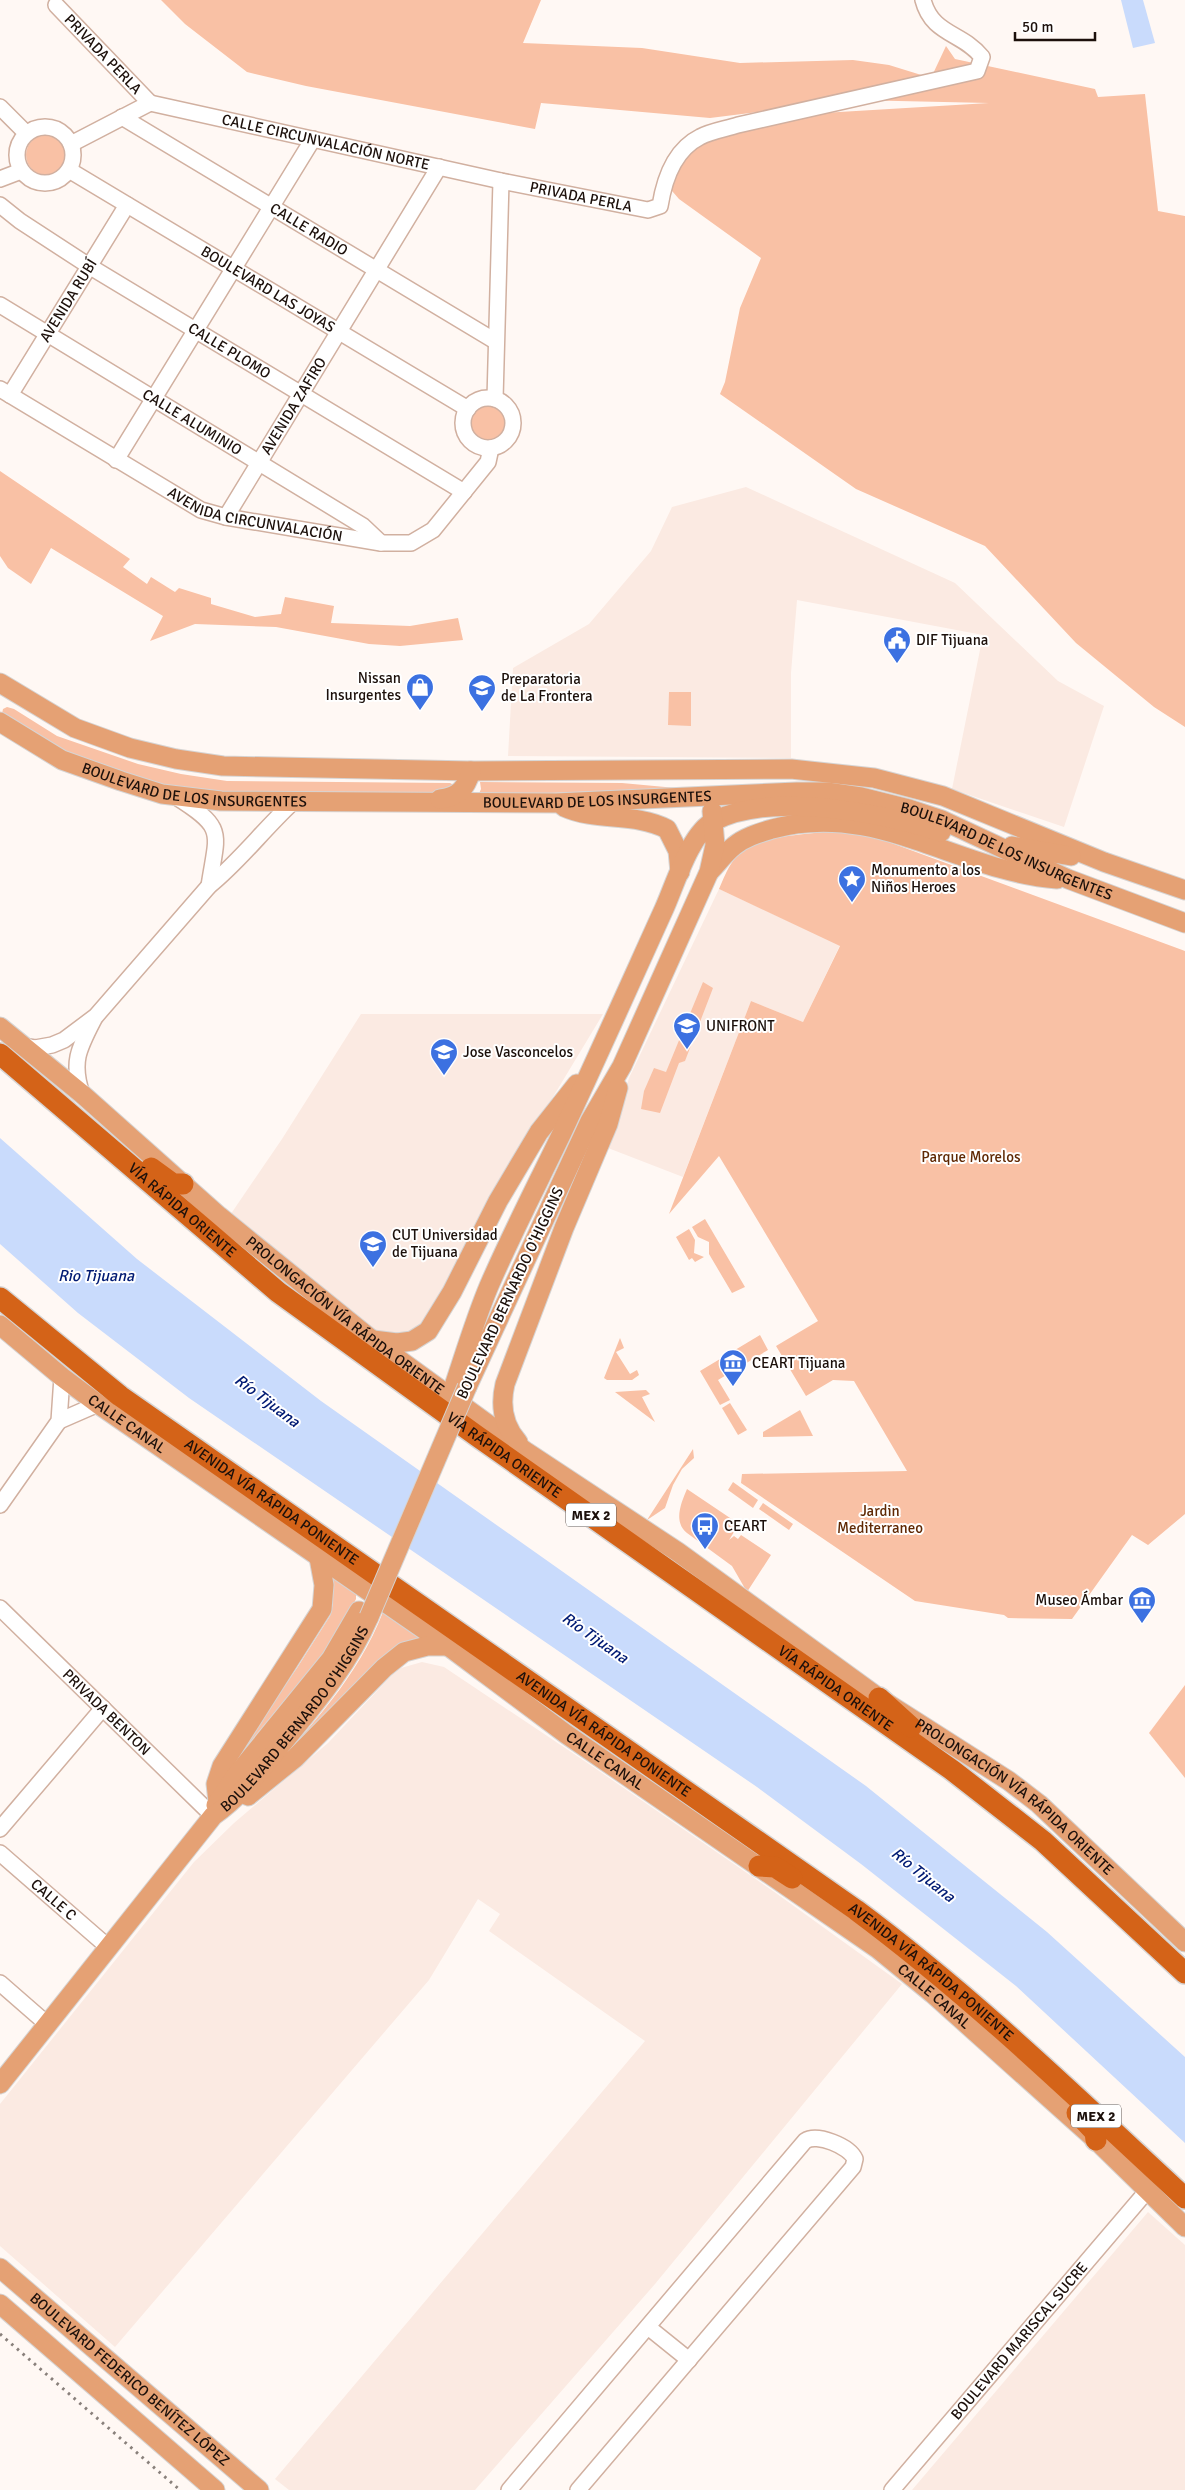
<svg xmlns="http://www.w3.org/2000/svg" width="1185" height="2490" font-family="Signika,sans-serif">
<rect width="100%" height="100%" fill="#fff8f4"/>
<g fill="#fbeae2">
<polygon points="746,487 955,583 1058,681 1104,706 1064,827 952,789 983,635 797,600 791,673 791,758 508,756 513,668 589,624 651,551 672,507"/>
<polygon points="719,889 840,945 803,1022 751,1001 683,1177 608,1148 629,1078"/>
<polygon points="361,1014 603,1014 524,1145 418,1340 366,1332 224,1224 282,1139"/>
<polygon points="422,1662 444,1667 589,1764 773,1891 902,1984 655,2284 475,2490 289,2490 275,2479 645,2041 489,1931 500,1914 478,1899 429,1980 115,2347 0,2246 0,2104 194,1862 234,1823 328,1743 392,1675 401,1668"/>
<polygon points="1148,2212 1185,2245 1185,2490 912,2490"/>
</g>
<g fill="#f9c1a5">
<polygon points="161,0 541,0 523,43 642,48 740,63 853,60 889,65 931,78 946,46 955,59 1095,89 1098,97 1145,94 1158,211 1185,216 1185,727 1154,707 1076,643 985,546 856,489 720,394 725,382 740,308 761,258 679,199 666,184 700,137 773,116 989,103 853,100 710,118 541,103 535,129 306,86 247,72 185,24"/>
<circle cx="46" cy="155" r="20"/>
<circle cx="489" cy="423" r="20"/>
<polygon points="0,471 130,559 123,567 147,584 151,577 175,592 179,588 211,598 211,604 255,617 281,614 285,597 334,606 331,623 410,626 458,618 463,640 400,646 369,644 276,627 195,624 150,641 163,616 51,548 31,584 8,568 0,556"/>
<polygon points="669,692 691,692 691,726 668,725"/>
<polygon points="7,707 14,709 57,736 138,764 181,774 227,781 450,783 454,785 452,793 232,797 170,788 66,754 2,714 3,709"/>
<polygon points="480,782 622,783 676,788 478,796 481,789"/>
<path d="M823,832L853,833L886,841L1185,951V1514L1148,1545L1132,1535L1072,1619L1008,1618L1004,1615L915,1601L741,1483L742,1474L907,1471L854,1381L833,1380L806,1396L776,1346L818,1321L719,1156L669,1214L751,1001L803,1022L840,946L719,889C723,880 727,869 733,861C748,837 797,835 823,832Z"/>
<polygon points="703,982 713,988 685,1061 679,1063 660,1113 641,1109 644,1091 654,1068 666,1072"/>
<polygon points="705,1219 745,1287 732,1293 709,1254 709,1242 698,1237 692,1227"/>
<polygon points="689,1229 695,1240 694,1253 704,1257 695,1262 692,1258 689,1260 676,1237"/>
<polygon points="760,1335 768,1350 718,1380 730,1400 720,1405 700,1371"/>
<polygon points="620,1338 624,1348 616,1352 630,1374 637,1370 639,1375 632,1380 607,1380 604,1378"/>
<polygon points="646,1390 650,1394 642,1397 655,1422 615,1392"/>
<polygon points="730,1403 747,1430 738,1435 722,1408"/>
<polygon points="800,1410 813,1436 763,1437 763,1432"/>
<polygon points="693,1449 694,1458 682,1469 673,1485 665,1508 647,1520"/>
<polygon points="733,1482 758,1500 753,1508 728,1490"/>
<path d="M687,1489L739,1524L729,1540L734,1536L738,1539L741,1535L771,1555L747,1592L732,1566L687,1533C673,1522 681,1503 687,1489Z"/>
<polygon points="763,1503 793,1524 789,1530 759,1509"/>
<polygon points="332,1576 356,1592 356,1599 348,1616 329,1647 226,1771 297,1668 330,1616 333,1603"/>
<path d="M383,1612L430,1643L422,1644L265,1777C311,1726 358,1677 383,1612Z"/>
<polygon points="1185,1685 1185,1778 1149,1733"/>
</g>
<g fill="#c9dbfc">
<polygon points="1121,0 1143,0 1155,43 1133,48"/>
<polygon points="0,1138 137,1259 321,1401 866,1786 1047,1932 1185,2057 1185,2143 1016,1986 861,1864 757,1787 189,1398 78,1313 0,1244"/>
</g>
<g fill="none" stroke-linecap="round" stroke-linejoin="round">
<g stroke="#d1b0a0" stroke-width="18">
<g id="minor">
<path id="s1" d="M56,5L150,103"/>
<path id="s2" d="M150,103L501,181L648,210L660,206C664,181 674,150 700,137C711,131 726,129 738,125L977,71L982,57C962,32 932,35 923,0"/>
<polyline points="0,107 26,133"/>
<path id="s3" d="M122,117L495,341"/>
<circle cx="45" cy="155" r="28"/>
<polyline points="71,144 150,103"/>
<path id="s4" d="M69,170L468,409"/>
<polyline points="0,179 21,171"/>
<path id="s5" d="M0,205L20,221L89,266L464,492"/>
<path id="s6" d="M0,305L363,526L381,543"/>
<path id="s7" d="M0,389L201,510L226,517L381,543H411L433,530L488,462L491,448"/>
<path id="s8" d="M10,395L127,205"/>
<circle cx="488" cy="423" r="25"/>
<polyline points="495,399 501,181"/>
<polyline points="116,460 313,139"/>
<path id="s9" d="M226,517L439,167"/>
<path d="M176,797C227,829 217,832 209,886"/>
<path d="M22,1046L35,1048L52,1045L64,1040L96,1016L209,886C239,862 263,830 292,803"/>
<path d="M82,1094C71,1062 79,1048 94,1019"/>
<polyline points="59,1421 98,1404"/>
<polyline points="0,1505 59,1421 62,1377"/>
<path id="s10" d="M0,1608L213,1816"/>
<polyline points="0,1829 103,1708"/>
<path id="s11" d="M0,1853L108,1947"/>
<polyline points="0,1983 47,2024"/>
<polyline points="648,2327 689,2360"/>
<path d="M509,2490L805,2141C817,2133 849,2146 855,2159L853,2167L578,2490"/>
<path id="s12" d="M892,2490L1147,2191"/>
</g>
</g>
<g stroke="#d6d4d3" stroke-width="21">
<g id="major">
<polyline points="0,683 75,728 130,748 176,759 223,766 471,771 791,769 874,778 943,796 1104,862 1185,890"/>
<path id="s13" d="M0,722L62,760L121,781L162,794L221,801L556,803L797,792H827L861,797L909,809L942,820L1068,879L1185,923"/>
<path d="M440,799C459,797 466,788 471,771"/>
<path d="M564,807C597,822 634,812 667,829L678,851L680,872"/>
<polyline points="1012,846 1071,856"/>
<path d="M710,871C718,863 725,853 734,846C745,837 759,833 772,829C877,800 956,871 1057,879"/>
<path id="s14" d="M0,1027L82,1094L219,1216L372,1340L525,1451L678,1552L879,1698L1009,1781L1039,1804L1185,1942"/>
<path id="s15" d="M0,1325L62,1377L98,1404L448,1646L566,1734L878,1949L933,1994L1096,2140L1185,2227"/>
<polyline points="373,1340 397,1343 412,1341 428,1331 452,1292 498,1201 539,1132 577,1084"/>
<path d="M455,1383C466,1350 476,1317 489,1286C511,1235 537,1185 561,1135C596,1060 630,984 664,909C675,885 690,833 714,821C772,791 882,813 941,832"/>
<polyline points="467,1387 590,1121 622,1066 709,872 715,845 712,811"/>
<path d="M518,1442C503,1425 500,1405 505,1384L564,1228L608,1124L618,1088"/>
<polyline points="248,1796 295,1758 384,1668 404,1652 427,1646 448,1646"/>
<polyline points="218,1801 216,1784 222,1766 322,1609 324,1585 319,1558"/>
<polyline points="216,1805 235,1777 331,1659 359,1611"/>
<path id="s16" d="M0,2084L213,1816C243,1795 263,1767 286,1739C318,1700 349,1663 369,1617"/>
<path id="s17" d="M0,2268L259,2490"/>
<polyline points="0,2304 215,2490"/>
</g>
</g>
<g stroke="#d6d4d3" stroke-width="24">
<g id="highway">
<path id="s18" d="M0,1054L278,1292L477,1436L952,1770L1043,1841L1185,1973"/>
<polyline points="151,1168 173,1184 183,1184"/>
<path id="s19" d="M0,1298L120,1396L856,1910C973,1997 1078,2099 1185,2198"/>
<polyline points="879,1698 911,1727"/>
<polyline points="759,1866 775,1867 792,1878"/>
<polyline points="1077,2113 1095,2132 1096,2140"/>
</g>
</g>
<use href="#minor" stroke="#fff" stroke-width="15"/>
<use href="#major" stroke="#e5a174" stroke-width="19"/>
<use href="#highway" stroke="#d46318" stroke-width="21"/>
<polyline stroke="#89807b" stroke-width="3" stroke-dasharray="2.5 5" stroke-linecap="butt" points="0,2334 180,2490"/>
<g stroke="#d6d4d3" stroke-width="21" stroke-linecap="butt">
<polyline id="major-bridge" points="369,1617 467,1387"/>
</g>
<use href="#major-bridge" stroke="#e5a174" stroke-width="19"/>
</g>
<defs>
<g id="civic-pin" transform="scale(1.4375)"><path d="M0 17L-7.5 6A9.5 9.5 0 1 1 7.5 6Z" fill="#3c71e1" stroke="#fff"/><path d="M-.6-6.5H3V-4.5H.6V-3L4-1V1h2V6H-6V1h2V-1L-.6-3ZM-1.2 2.5V6h2.4V2.5Z" fill="#fff"/></g>
<g id="shop-pin" transform="scale(1.4375)"><path d="M0 17L-7.5 6A9.5 9.5 0 1 1 7.5 6Z" fill="#3c71e1" stroke="#fff"/><path d="M-5-2.5h2.3a2.7 3.5 0 0 1 5.4 0H5L5.5 6h-11ZM-1.5-2.5h3a1.5 2.3 0 0 0-3 0Z" fill="#fff"/></g>
<g id="university-pin" transform="scale(1.4375)"><path d="M0 17L-7.5 6A9.5 9.5 0 1 1 7.5 6Z" fill="#3c71e1" stroke="#fff"/><path d="M0-5L7-2L0 1L-7-2ZM-4 1L0 2.5L4 1V4Q0 6-4 4Z" fill="#fff"/></g>
<g id="sight-pin" transform="scale(1.4375)"><path d="M0 17L-7.5 6A9.5 9.5 0 1 1 7.5 6Z" fill="#3c71e1" stroke="#fff"/><path d="M0-6L1.8-2.2L6-1.7L2.9 1.2L3.7 5.4L0 3.3L-3.7 5.4L-2.9 1.2L-6-1.7L-1.8-2.2Z" fill="#fff"/></g>
<g id="school-pin" transform="scale(1.4375)"><path d="M0 17L-7.5 6A9.5 9.5 0 1 1 7.5 6Z" fill="#3c71e1" stroke="#fff"/><path d="M0-5L7-2L0 1L-7-2ZM-4 1L0 2.5L4 1V4Q0 6-4 4Z" fill="#fff"/></g>
<g id="museum-pin" transform="scale(1.4375)"><path d="M0 17L-7.5 6A9.5 9.5 0 1 1 7.5 6Z" fill="#3c71e1" stroke="#fff"/><path d="M0-6L6-3V-2H-6V-3ZM-5-1h2V3h-2ZM-1-1h2V3h-2ZM3-1h2V3H3ZM-6 4H6V6H-6Z" fill="#fff"/></g>
<g id="bus-pin" transform="scale(1.4375)"><path d="M0 17L-7.5 6A9.5 9.5 0 1 1 7.5 6Z" fill="#3c71e1" stroke="#fff"/><path d="M-5-6H5V4H4V6H2V4H-2V6H-4V4H-5ZM-3.5-4V0h7V-4ZM-3.5 1.2v1.5H-2V1.2ZM2 1.2v1.5H3.5V1.2Z" fill="#fff"/></g>
</defs>
<g fill-rule="evenodd">
<use href="#civic-pin" x="897" y="640"/>
<use href="#shop-pin" x="420" y="687"/>
<use href="#university-pin" x="482" y="688"/>
<use href="#sight-pin" x="852" y="879"/>
<use href="#university-pin" x="687" y="1026"/>
<use href="#school-pin" x="444" y="1052"/>
<use href="#university-pin" x="373" y="1244"/>
<use href="#museum-pin" x="733" y="1363"/>
<use href="#bus-pin" x="705" y="1526"/>
<use href="#museum-pin" x="1142" y="1600"/>
</g>
<g text-anchor="middle" dominant-baseline="central" stroke-width="4" stroke-linejoin="round" paint-order="stroke">
<g fill="#fff" stroke="#605854" stroke-width="1">
<rect x="566" y="1503.5" width="50" height="23" rx="4"/>
<rect x="1071" y="2104.5" width="50" height="23" rx="4"/>
</g>
<g font-size="14" font-weight="bold" fill="#1c100b">
<text x="591" y="1515">MEX 2</text>
<text x="1096" y="2116">MEX 2</text>
</g>
<g font-size="15" fill="#1c100b" stroke="#fff">
<text stroke="none"><textPath href="#s1" startOffset="68">PRIVADA PERLA</textPath></text>
<text stroke="none"><textPath href="#s2" startOffset="180">CALLE CIRCUNVALACIÓN NORTE</textPath></text>
<text stroke="none"><textPath href="#s2" startOffset="441">PRIVADA PERLA</textPath></text>
<text stroke="none"><textPath href="#s3" startOffset="218">CALLE RADIO</textPath></text>
<text stroke="none"><textPath href="#s4" startOffset="232">BOULEVARD LAS JOYAS</textPath></text>
<text stroke="none"><textPath href="#s8" startOffset="111">AVENIDA RUBÍ</textPath></text>
<text stroke="none"><textPath href="#s5" startOffset="272">CALLE PLOMO</textPath></text>
<text stroke="none"><textPath href="#s9" startOffset="130">AVENIDA ZAFIRO</textPath></text>
<text stroke="none"><textPath href="#s6" startOffset="225">CALLE ALUMINIO</textPath></text>
<text stroke="none"><textPath href="#s7" startOffset="288">AVENIDA CIRCUNVALACIÓN</textPath></text>
<text stroke="none"><textPath href="#s13" startOffset="209">BOULEVARD DE LOS INSURGENTES</textPath></text>
<text stroke="none"><textPath href="#s13" startOffset="614">BOULEVARD DE LOS INSURGENTES</textPath></text>
<text stroke="none"><textPath href="#s13" startOffset="1034">BOULEVARD DE LOS INSURGENTES</textPath></text>
<text stroke="none"><textPath href="#s18" startOffset="240">VÍA RÁPIDA ORIENTE</textPath></text>
<text transform="translate(510 1293) rotate(-65)">BOULEVARD BERNARDO O'HIGGINS</text>
<text stroke="none"><textPath href="#s14" startOffset="450">PROLONGACIÓN VÍA RÁPIDA ORIENTE</textPath></text>
<text stroke="none"><textPath href="#s15" startOffset="161">CALLE CANAL</textPath></text>
<text stroke="none"><textPath href="#s18" startOffset="645">VÍA RÁPIDA ORIENTE</textPath></text>
<text stroke="none"><textPath href="#s19" startOffset="340">AVENIDA VÍA RÁPIDA PONIENTE</textPath></text>
<text stroke="none"><textPath href="#s18" startOffset="1050">VÍA RÁPIDA ORIENTE</textPath></text>
<text stroke="none"><textPath href="#s10" startOffset="149">PRIVADA BENTON</textPath></text>
<text stroke="none"><textPath href="#s16" startOffset="470">BOULEVARD BERNARDO O'HIGGINS</textPath></text>
<text stroke="none"><textPath href="#s19" startOffset="745">AVENIDA VÍA RÁPIDA PONIENTE</textPath></text>
<text stroke="none"><textPath href="#s15" startOffset="746">CALLE CANAL</textPath></text>
<text stroke="none"><textPath href="#s14" startOffset="1275">PROLONGACIÓN VÍA RÁPIDA ORIENTE</textPath></text>
<text stroke="none"><textPath href="#s11" startOffset="71">CALLE C</textPath></text>
<text stroke="none"><textPath href="#s19" startOffset="1150">AVENIDA VÍA RÁPIDA PONIENTE</textPath></text>
<text stroke="none"><textPath href="#s15" startOffset="1151">CALLE CANAL</textPath></text>
<text stroke="none"><textPath href="#s12" startOffset="196">BOULEVARD MARISCAL SUCRE</textPath></text>
<text stroke="none"><textPath href="#s17" startOffset="171">BOULEVARD FEDERICO BENÍTEZ LÓPEZ</textPath></text>
</g>
<g font-size="15" fill="#1c100b" stroke="#fff" text-anchor="start">
<text x="916" y="640">DIF Tijuana</text>
<text x="401" y="678" text-anchor="end">Nissan<tspan x="401" dy="17">Insurgentes</tspan></text>
<text x="501" y="679">Preparatoria<tspan x="501" dy="17">de La Frontera</tspan></text>
<text x="871" y="870">Monumento a los<tspan x="871" dy="17">Niños Heroes</tspan></text>
<text x="706" y="1026">UNIFRONT</text>
<text x="463" y="1052">Jose Vasconcelos</text>
<text x="392" y="1235">CUT Universidad<tspan x="392" dy="17">de Tijuana</tspan></text>
<text x="752" y="1363">CEART Tijuana</text>
<text x="724" y="1526">CEART</text>
<text x="1123" y="1600" text-anchor="end">Museo Ámbar</text>
</g>
<g font-size="15" fill="#5f2803" stroke="#fff">
<text x="971" y="1157">Parque Morelos</text>
<text x="880" y="1511">Jardin<tspan x="880" dy="17">Mediterraneo</tspan></text>
</g>
<g font-size="16" font-style="italic" fill="#001a73" stroke="#fff">
<text x="96" y="1276">Rio Tijuana</text>
<text transform="translate(267 1401) rotate(37)">Río Tijuana</text>
<text transform="translate(595 1638) rotate(35)">Río Tijuana</text>
<text transform="translate(923 1875) rotate(39)">Río Tijuana</text>
</g>
</g>
<path d="M1015 32v8h80v-8" fill="none" stroke="#1c100b" stroke-width="2.5"/>
<text x="1022" y="32" font-size="15" fill="#1c100b" stroke="#ffffff" stroke-width="4" paint-order="stroke">50 m</text>
</svg>
